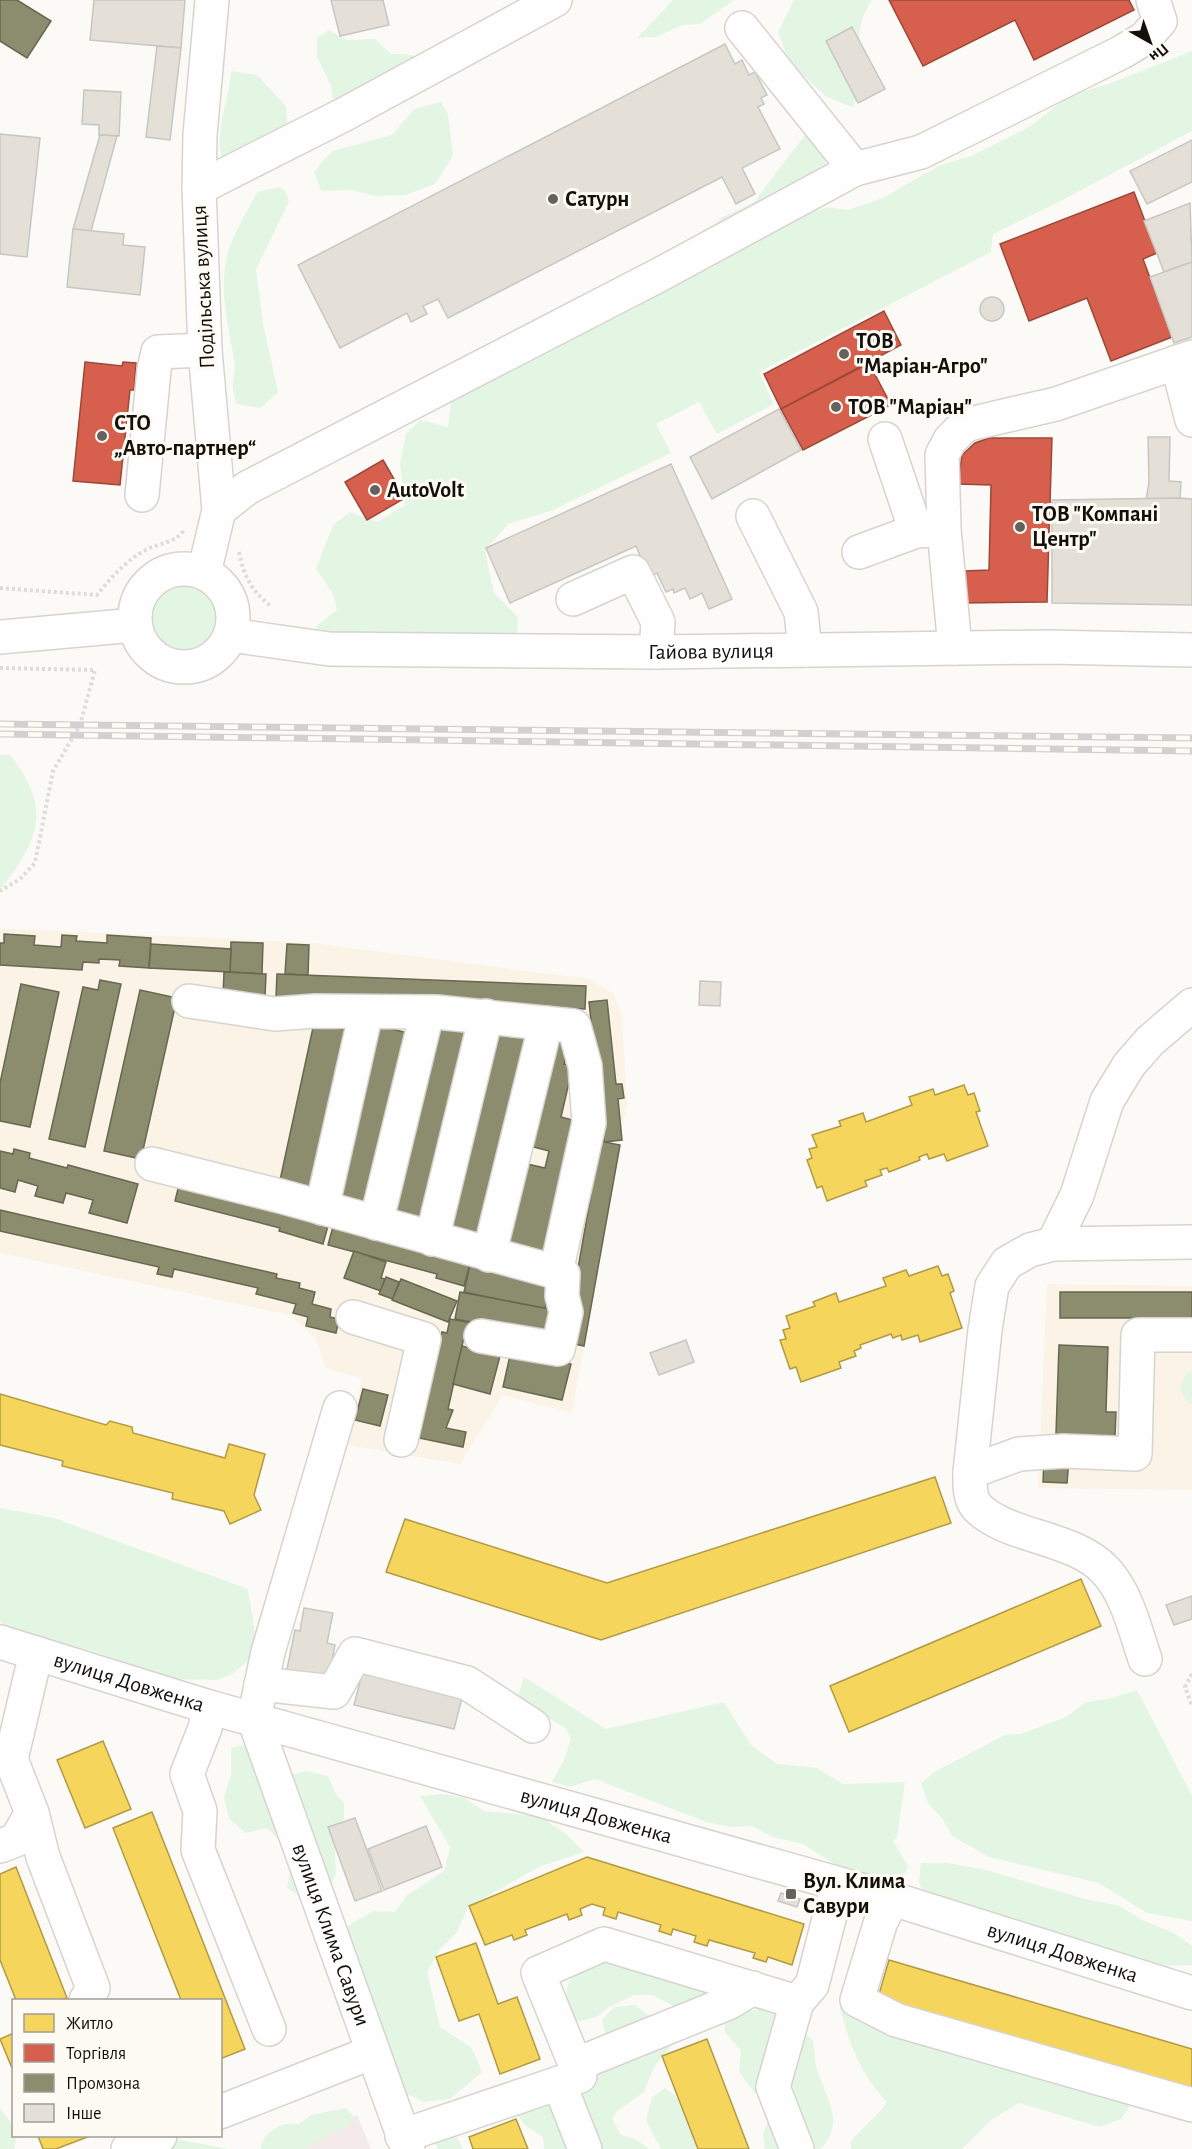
<svg xmlns="http://www.w3.org/2000/svg" width="1192" height="2149" font-family="'Alegreya Sans',sans-serif">
<rect width="100%" height="100%" fill="#fcfaf7"/>
<g fill="#faf3e6">
<polygon points="0,928 313,943 589,979 614,994 622,1018 627,1103 572,1413 503,1395 460,1464 348,1445 362,1378 326,1368 316,1339 290,1315 0,1253"/>
<polygon points="1047,1284 1192,1286 1192,1490 1038,1488"/>
</g>
<polygon fill="#f4eaea" points="357,2115 371,2149 274,2149"/>
<g fill="#e3f6e4">
<polygon points="673,0 734,0 700,24 682,25 656,37 637,38"/>
<path d="M794,0H872C854,25 858,55 866,83L852,107L825,96L788,60L778,32Z"/>
<polygon points="329,30 347,40 375,39 391,54 406,54 427,59 335,113 331,86 317,57 317,38"/>
<polygon points="1192,51 1192,131 1057,203 993,234 991,252 759,372 774,404 717,434 699,402 656,424 671,453 551,511 508,524 485,551 494,593 518,617 516,646 334,641 315,627 337,610 333,594 316,569 333,525 350,512 377,522 405,505 400,463 406,434 420,420 448,427 451,403 488,374 584,333 633,309 773,223 829,207 848,210 883,198 938,166 971,156 1029,127 1069,96 1111,83"/>
<path d="M231,71L257,75L286,106L288,132L222,161C214,131 229,101 231,71Z"/>
<polygon points="441,102 448,114 453,156 435,184 406,195 376,196 350,190 321,191 314,172 332,151 392,135 414,109"/>
<polygon points="808,131 829,149 823,174 706,233 721,218 754,202"/>
<path d="M280,187L285,191L289,201L256,270L263,323L278,392L261,408L237,404C228,381 237,378 234,359C227,321 216,278 232,241C239,224 249,208 257,192Z"/>
<circle cx="184" cy="618" r="32"/>
<path d="M0,755H10C53,809 39,840 0,890Z"/>
<polygon points="1192,1371 1192,1405 1186,1401 1180,1387 1187,1372"/>
<polygon points="0,1508 54,1518 248,1589 255,1633 249,1660 232,1674 217,1680 165,1679 99,1653 6,1628 0,1621"/>
<polygon points="524,1677 606,1729 724,1702 751,1745 777,1764 817,1768 843,1784 905,1782 897,1837 893,1841 908,1866 900,1884 851,1875 803,1844 773,1837 752,1826 730,1827 706,1822 595,1779 570,1787 552,1782 564,1760 571,1738 565,1728 517,1699"/>
<polygon points="1137,1690 1192,1796 1192,1921 1147,1913 1099,1883 989,1857 952,1836 942,1818 928,1803 921,1783 936,1771 1005,1735 1021,1734 1066,1717 1086,1702 1108,1699"/>
<path d="M251,1743L294,1774L306,1771L328,1776L336,1794L344,1803V1817L335,1851L336,1874L325,1897L305,1900L287,1888C294,1857 291,1848 266,1828L246,1833L229,1819L224,1797L231,1774V1748Z"/>
<polygon points="442,1794 463,1797 484,1811 539,1816 565,1833 584,1852 541,1866 468,1907 457,1932 440,1949 427,1972 440,2027 472,2048 482,2072 450,2099 425,2102 404,2093 362,2026 341,2018 337,2003 351,1994 346,1927 373,1911 395,1912 406,1896 444,1871 450,1847 420,1796"/>
<polygon points="921,1863 948,1863 986,1870 1085,1899 1120,1906 1142,1920 1174,1933 1192,1946 1192,1965 1150,1966 1121,1952 1081,1946 925,1895 919,1882"/>
<path d="M601,1951L715,1992L675,2007L653,1995H634L609,2007L597,2017L572,2023C560,1983 568,1974 601,1951Z"/>
<polygon points="635,2005 678,2037 654,2067 644,2092 617,2111 612,2119 621,2135 636,2139 649,2149 544,2149 543,2137 526,2126 512,2109 608,2044 602,2020 614,2007"/>
<path d="M860,2005L1136,2097L1121,2119L1100,2127L1019,2103L990,2121L962,2149H852L850,2143C861,2128 876,2118 887,2102C861,2076 849,2043 840,2008Z"/>
<path d="M765,2007L790,2019L813,2040C815,2050 814,2060 817,2069C826,2100 846,2120 821,2149H765L763,2133L773,2110L754,2092L739,2072L741,2051L724,2031L726,2017Z"/>
<polygon points="665,2088 678,2098 684,2113 704,2149 661,2149 646,2120 652,2097"/>
<polygon points="0,2108 13,2126 14,2136 17,2136 14,2149 0,2149"/>
<path d="M346,2108L354,2117L347,2127L332,2132L305,2149H261C260,2138 274,2128 284,2124H299L311,2115Z"/>
<polygon points="453,2131 463,2149 438,2149 434,2141"/>
<polygon points="180,2140 229,2149 167,2149"/>
</g>
<g fill="#f6d55c" stroke="#b29a44" stroke-width="1.5">
<polygon points="964,1085 968,1095 974,1093 980,1111 976,1112 988,1146 947,1161 944,1154 929,1159 927,1154 919,1157 920,1160 889,1172 887,1168 880,1170 882,1175 865,1181 867,1186 827,1201 822,1186 817,1188 807,1160 812,1158 809,1149 817,1147 812,1135 841,1126 839,1121 863,1113 866,1122 912,1105 909,1097 933,1089 935,1095"/>
<polygon points="938,1266 942,1276 948,1274 954,1291 950,1293 962,1328 920,1342 918,1335 902,1340 901,1335 893,1338 891,1334 860,1345 861,1348 854,1351 856,1356 839,1362 841,1368 801,1382 796,1367 790,1369 780,1340 786,1339 783,1330 790,1328 786,1316 815,1306 813,1302 836,1293 839,1302 886,1286 883,1278 906,1270 909,1276"/>
<polygon points="0,1394 106,1425 110,1421 132,1427 133,1433 225,1458 229,1444 265,1454 254,1495 261,1510 230,1524 224,1511 172,1499 173,1493 62,1466 63,1461 0,1445"/>
<polygon points="935,1477 951,1523 601,1640 386,1572 405,1519 607,1583"/>
<polygon points="1081,1579 1101,1626 849,1732 830,1686"/>
<polygon points="103,1741 131,1809 85,1828 57,1760"/>
<polygon points="152,1812 245,2049 220,2059 220,2000 181,2000 113,1828"/>
<polygon points="587,1857 804,1924 792,1965 768,1957 766,1962 753,1958 755,1953 709,1940 707,1946 694,1942 696,1936 673,1929 671,1935 659,1931 661,1925 618,1912 616,1919 603,1915 605,1908 592,1904 580,1909 582,1915 569,1920 567,1914 525,1930 527,1935 514,1940 512,1935 485,1945 469,1906"/>
<polygon points="16,1867 67,1998 60,2000 16,2000 0,1960 0,1874"/>
<polygon points="476,1943 498,2004 517,1997 540,2059 500,2074 479,2014 459,2021 436,1957"/>
<polygon points="889,1960 1192,2049 1192,2093 877,2001"/>
<polygon points="14,2033 14,2073 0,2039"/>
<polygon points="707,2039 749,2149 698,2149 662,2056"/>
<polygon points="516,2119 528,2149 473,2149 469,2137"/>
<polygon points="38,2136 90,2136 56,2149 43,2149"/>
</g>
<g fill="#d6604d" stroke="#9c4839" stroke-width="1.5">
<polygon points="889,0 1129,0 1134,10 1034,60 1015,20 923,66"/>
<polygon points="1134,192 1157,253 1143,259 1172,337 1111,361 1087,298 1029,321 1000,244"/>
<polygon points="884,311 901,345 781,409 764,374"/>
<polygon points="85,362 122,366 123,362 136,363 134,390 130,390 120,485 73,481"/>
<polygon points="869,363 891,405 803,450 781,409"/>
<polygon points="989,438 1052,438 1047,602 964,603 964,571 989,570 991,485 958,484 962,455 975,443"/>
<polygon points="383,460 405,498 367,520 345,482"/>
</g>
<g fill="#8c8c6e" stroke="#686750" stroke-width="1.5">
<polygon points="0,0 17,0 51,21 27,58 0,41"/>
<polygon points="4,934 35,936 34,945 61,947 62,935 77,936 76,941 107,943 107,935 151,938 149,968 119,966 120,960 99,959 99,963 83,962 82,970 0,965 0,943 4,943"/>
<polygon points="231,942 263,943 262,974 230,972"/>
<polygon points="151,944 231,949 230,972 149,968"/>
<polygon points="287,944 309,945 308,975 285,974"/>
<polygon points="224,972 266,974 265,997 223,996"/>
<polygon points="277,974 586,986 585,1009 276,997"/>
<polygon points="100,980 121,984 85,1147 49,1139 83,987 98,990"/>
<polygon points="21,984 59,992 30,1127 0,1121 0,1083"/>
<polygon points="140,990 177,998 141,1159 104,1151"/>
<polygon points="607,1000 616,1084 622,1084 624,1098 618,1099 622,1140 604,1142 589,1002"/>
<polygon points="436,1022 473,1031 425,1226 387,1216"/>
<polygon points="314,1023 351,1031 316,1193 279,1185"/>
<polygon points="376,1025 412,1034 369,1210 333,1201"/>
<polygon points="495,1028 532,1037 481,1242 444,1233"/>
<polygon points="551,1041 568,1045 564,1064 573,1065 561,1117 576,1121 544,1257 506,1248 527,1164 545,1168 549,1151 526,1145"/>
<polygon points="600,1141 620,1145 584,1346 565,1342 592,1189 583,1187"/>
<polygon points="14,1149 30,1153 29,1158 67,1168 68,1165 138,1184 127,1223 89,1213 93,1200 66,1193 63,1203 35,1196 38,1186 18,1180 15,1192 0,1188 0,1151 13,1154"/>
<polygon points="180,1181 329,1222 323,1244 279,1231 280,1228 175,1201"/>
<polygon points="0,1210 277,1274 276,1278 300,1283 299,1288 315,1292 312,1304 331,1309 330,1317 339,1319 336,1333 306,1326 308,1317 293,1313 296,1304 256,1294 258,1288 174,1269 172,1277 157,1274 159,1267 0,1231"/>
<polygon points="334,1223 471,1260 464,1286 436,1278 437,1274 328,1245"/>
<polygon points="354,1251 386,1262 381,1278 385,1279 381,1291 344,1278"/>
<polygon points="471,1260 551,1284 545,1309 464,1292"/>
<polygon points="386,1277 399,1282 393,1299 379,1294"/>
<polygon points="401,1279 457,1301 448,1322 392,1300"/>
<polygon points="460,1292 560,1311 555,1338 455,1319"/>
<rect x="1060" y="1292" width="132" height="26"/>
<polygon points="450,1319 472,1323 469,1337 464,1337 448,1409 453,1410 446,1428 466,1432 463,1447 419,1438 442,1332 447,1333"/>
<polygon points="1059,1345 1108,1347 1106,1412 1116,1412 1115,1436 1056,1434"/>
<polygon points="462,1346 500,1356 490,1394 453,1384"/>
<polygon points="511,1351 571,1364 562,1400 503,1387"/>
<polygon points="363,1389 388,1395 380,1426 355,1420"/>
<polygon points="1044,1458 1069,1459 1067,1483 1043,1482"/>
</g>
<g fill="#e5e0d7" stroke="#c8c6c2" stroke-width="1.5">
<polygon points="94,0 185,0 181,48 90,40"/>
<polygon points="331,0 383,0 389,25 340,36"/>
<polygon points="852,27 885,89 858,103 826,41"/>
<polygon points="725,44 735,64 742,60 749,75 755,72 767,95 761,98 764,104 758,107 780,149 742,168 755,194 736,204 722,177 448,318 438,299 423,306 427,314 411,322 407,313 340,348 298,265"/>
<polygon points="157,46 181,48 170,140 146,137"/>
<polygon points="84,90 121,92 119,136 99,135 99,125 82,124"/>
<polygon points="0,134 40,138 27,257 0,254"/>
<polygon points="100,135 117,136 91,231 73,229"/>
<polygon points="1192,140 1192,182 1147,204 1130,171"/>
<polygon points="1190,203 1192,262 1164,272 1144,221"/>
<polygon points="73,229 124,234 123,245 145,247 140,295 67,287"/>
<polygon points="1192,262 1192,337 1174,343 1150,277"/>
<circle cx="992" cy="309" r="12"/>
<polygon points="779,409 801,450 712,499 690,457"/>
<polygon points="1148,437 1170,437 1169,481 1181,482 1180,498 1146,500 1149,482"/>
<polygon points="671,464 732,599 709,609 702,593 690,599 685,588 674,593 673,589 666,592 657,573 649,577 636,546 510,603 486,548"/>
<polygon points="1180,498 1192,499 1192,605 1052,603 1052,500"/>
<polygon points="700,981 721,982 720,1006 699,1005"/>
<polygon points="686,1340 694,1362 659,1375 650,1353"/>
<polygon points="1192,1596 1192,1619 1174,1625 1166,1605"/>
<polygon points="304,1608 333,1613 327,1643 335,1645 328,1682 286,1674 295,1630 300,1631"/>
<polygon points="363,1670 463,1694 454,1729 354,1705"/>
<polygon points="355,1818 382,1891 355,1901 328,1827"/>
<polygon points="426,1826 442,1867 384,1890 368,1849"/>
<polygon points="781,1893 800,1899 797,1907 778,1901"/>
</g>
<g fill="none" stroke-linecap="round" stroke-linejoin="round">
<g stroke="#d7d4cf" stroke-width="36">
<g id="minor">
<polyline points="742,28 855,169"/>
<polyline points="199,188 345,114 555,0"/>
<polyline points="1177,362 1192,420"/>
<polyline points="885,439 916,531"/>
<polyline points="142,495 154,370 158,352 205,350"/>
<polyline points="219,510 247,488 659,275 855,169 921,152 1122,52 1145,38 1160,21 1153,0"/>
<polyline points="753,516 801,612 805,650"/>
<polyline points="859,552 916,531 936,530"/>
<circle cx="184" cy="618" r="49"/>
<polyline points="204,573 219,510 205,350 199,188 200,135 212,0"/>
<polyline points="573,599 633,572 658,622 656,652"/>
<path id="s1" d="M230,635L329,649L656,652L1047,647L1192,650"/>
<polyline points="0,637 135,625"/>
<polyline points="955,648 944,529 942,455 950,440 965,425 1056,404 1192,357"/>
<polyline points="189,1001 275,1014 315,1011 436,1012 574,1026 585,1066 589,1123 556,1272"/>
<polyline points="152,1164 280,1196 563,1274 562,1296 566,1312 558,1349 481,1336"/>
<polyline points="322,1208 366,1012"/>
<polyline points="376,1223 427,1013"/>
<polyline points="432,1239 486,1016"/>
<polyline points="1053,1244 1077,1195 1107,1101 1129,1065 1150,1041 1192,1005"/>
<polyline points="489,1255 546,1023"/>
<polyline points="353,1317 424,1339 401,1440"/>
<path id="s2" d="M340,1408L268,1652L254,1719L408,2149"/>
<polyline points="970,1472 1019,1454 1064,1451 1135,1454 1138,1335 1192,1335"/>
<path id="s3" d="M0,1642L209,1707L893,1899L1192,1993"/>
<path d="M1145,1659C1135,1630 1127,1593 1105,1570C1073,1536 1007,1538 977,1507C969,1498 970,1484 970,1472L985,1330L992,1286L1007,1263L1030,1250L1053,1244L1192,1242"/>
<polyline points="261,1684 334,1692 355,1654 467,1683 533,1726"/>
<polyline points="209,1707 205,1728 187,1774 200,1811 198,1850 269,2029"/>
<polyline points="32,1813 43,1857 93,1988 86,2000"/>
<polyline points="0,1846 16,1840 32,1813 11,1759 36,1653"/>
<polyline points="893,1899 881,1921 857,2000 896,2020 1192,2105"/>
<polyline points="797,2002 773,2087 797,2149"/>
<polyline points="575,2065 728,2003 753,1988"/>
<polyline points="559,2083 585,2149"/>
<polyline points="220,2112 373,2052"/>
<polyline points="402,2136 580,2076 538,1973 604,1944 797,2002 812,1985 838,1884"/>
<polyline points="128,2149 160,2136"/>
</g>
</g>
<g stroke="#dddcdb" stroke-width="4" stroke-dasharray="3 3" stroke-linecap="butt">
<path d="M239,552C244,576 251,591 271,606"/>
<path d="M0,588L97,595C111,578 124,562 144,551C158,542 174,545 184,530"/>
<polyline points="0,668 95,670 80,725 53,771 35,863 20,879 0,891"/>
<polyline points="1192,1674 1185,1687 1192,1706"/>
</g>
<use href="#minor" stroke="#fffefe" stroke-width="33"/>
<g stroke="#d2d1d0" stroke-width="7">
<g id="rail">
<polyline points="0,724 1192,738"/>
<polyline points="0,734 1192,751"/>
</g>
</g>
<use href="#rail" stroke="#fefbf5" stroke-width="4.5" stroke-dasharray="14" stroke-linecap="butt"/>
</g>
<g fill="#65625e" stroke="#fefbf5" stroke-width="2">
<circle cx="553" cy="199" r="6"/>
<circle cx="844" cy="354" r="6"/>
<circle cx="836" cy="407" r="6"/>
<circle cx="102" cy="436" r="6"/>
<circle cx="375" cy="490" r="6"/>
<circle cx="1020" cy="527" r="6"/>
<rect x="785" y="1888" width="12" height="12" rx="3"/>
</g>
<g text-anchor="middle" dominant-baseline="central" stroke-width="6" stroke-linejoin="round" paint-order="stroke">
<g font-size="22" font-weight="bold" fill="#13100b" stroke="#fefbf5" text-anchor="start">
<text x="565" y="199">Сатурн</text>
<text x="856" y="341">ТОВ<tspan x="856" dy="25">"Маріан-Агро"</tspan></text>
<text x="848" y="407">ТОВ "Маріан"</text>
<text x="114" y="423">СТО<tspan x="114" dy="25">„Авто-партнер“</tspan></text>
<text x="387" y="490">AutoVolt</text>
<text x="1032" y="514">ТОВ "Компані<tspan x="1032" dy="25">Центр"</tspan></text>
<text x="803" y="1881">Вул. Клима<tspan x="803" dy="25">Савури</tspan></text>
</g>
<g font-size="22" fill="#13100b" stroke="#fefbf5">
<text transform="translate(203 287) rotate(-93)">Подільська вулиця</text>
<text stroke="none"><textPath href="#s1" startOffset="482">Гайова вулиця</textPath></text>
<text stroke="none"><textPath href="#s3" startOffset="135">вулиця Довженка</textPath></text>
<text stroke="none"><textPath href="#s3" startOffset="621">вулиця Довженка</textPath></text>
<text stroke="none"><textPath href="#s2" startOffset="552">вулиця Клима Савури</textPath></text>
<text stroke="none"><textPath href="#s3" startOffset="1107">вулиця Довженка</textPath></text>
</g>
</g>
<rect x="12" y="1999" width="210" height="138" fill="#fefbf5" stroke="#a09d97" stroke-width="1.5"/>
<rect x="24" y="2014" width="30" height="18" fill="#f6d55c" stroke="#a09d97" stroke-width="1.5"/>
<text x="66" y="2029" font-size="18" fill="#13100b">Житло</text>
<rect x="24" y="2044" width="30" height="18" fill="#d6604d" stroke="#a09d97" stroke-width="1.5"/>
<text x="66" y="2059" font-size="18" fill="#13100b">Торгівля</text>
<rect x="24" y="2074" width="30" height="18" fill="#8c8c6e" stroke="#a09d97" stroke-width="1.5"/>
<text x="66" y="2089" font-size="18" fill="#13100b">Промзона</text>
<rect x="24" y="2104" width="30" height="18" fill="#e5e0d7" stroke="#a09d97" stroke-width="1.5"/>
<text x="66" y="2119" font-size="18" fill="#13100b">Інше</text>
<g transform="translate(1150 42) rotate(140)" stroke="#fefbf5" stroke-width="4.5" paint-order="stroke">
<path d="M0-4.5L10 22L0 15L-10 22Z" fill="#13100b"/>
<text y="-9" font-size="16" font-weight="bold" text-anchor="middle" fill="#13100b">Пн</text>
</g>
</svg>
